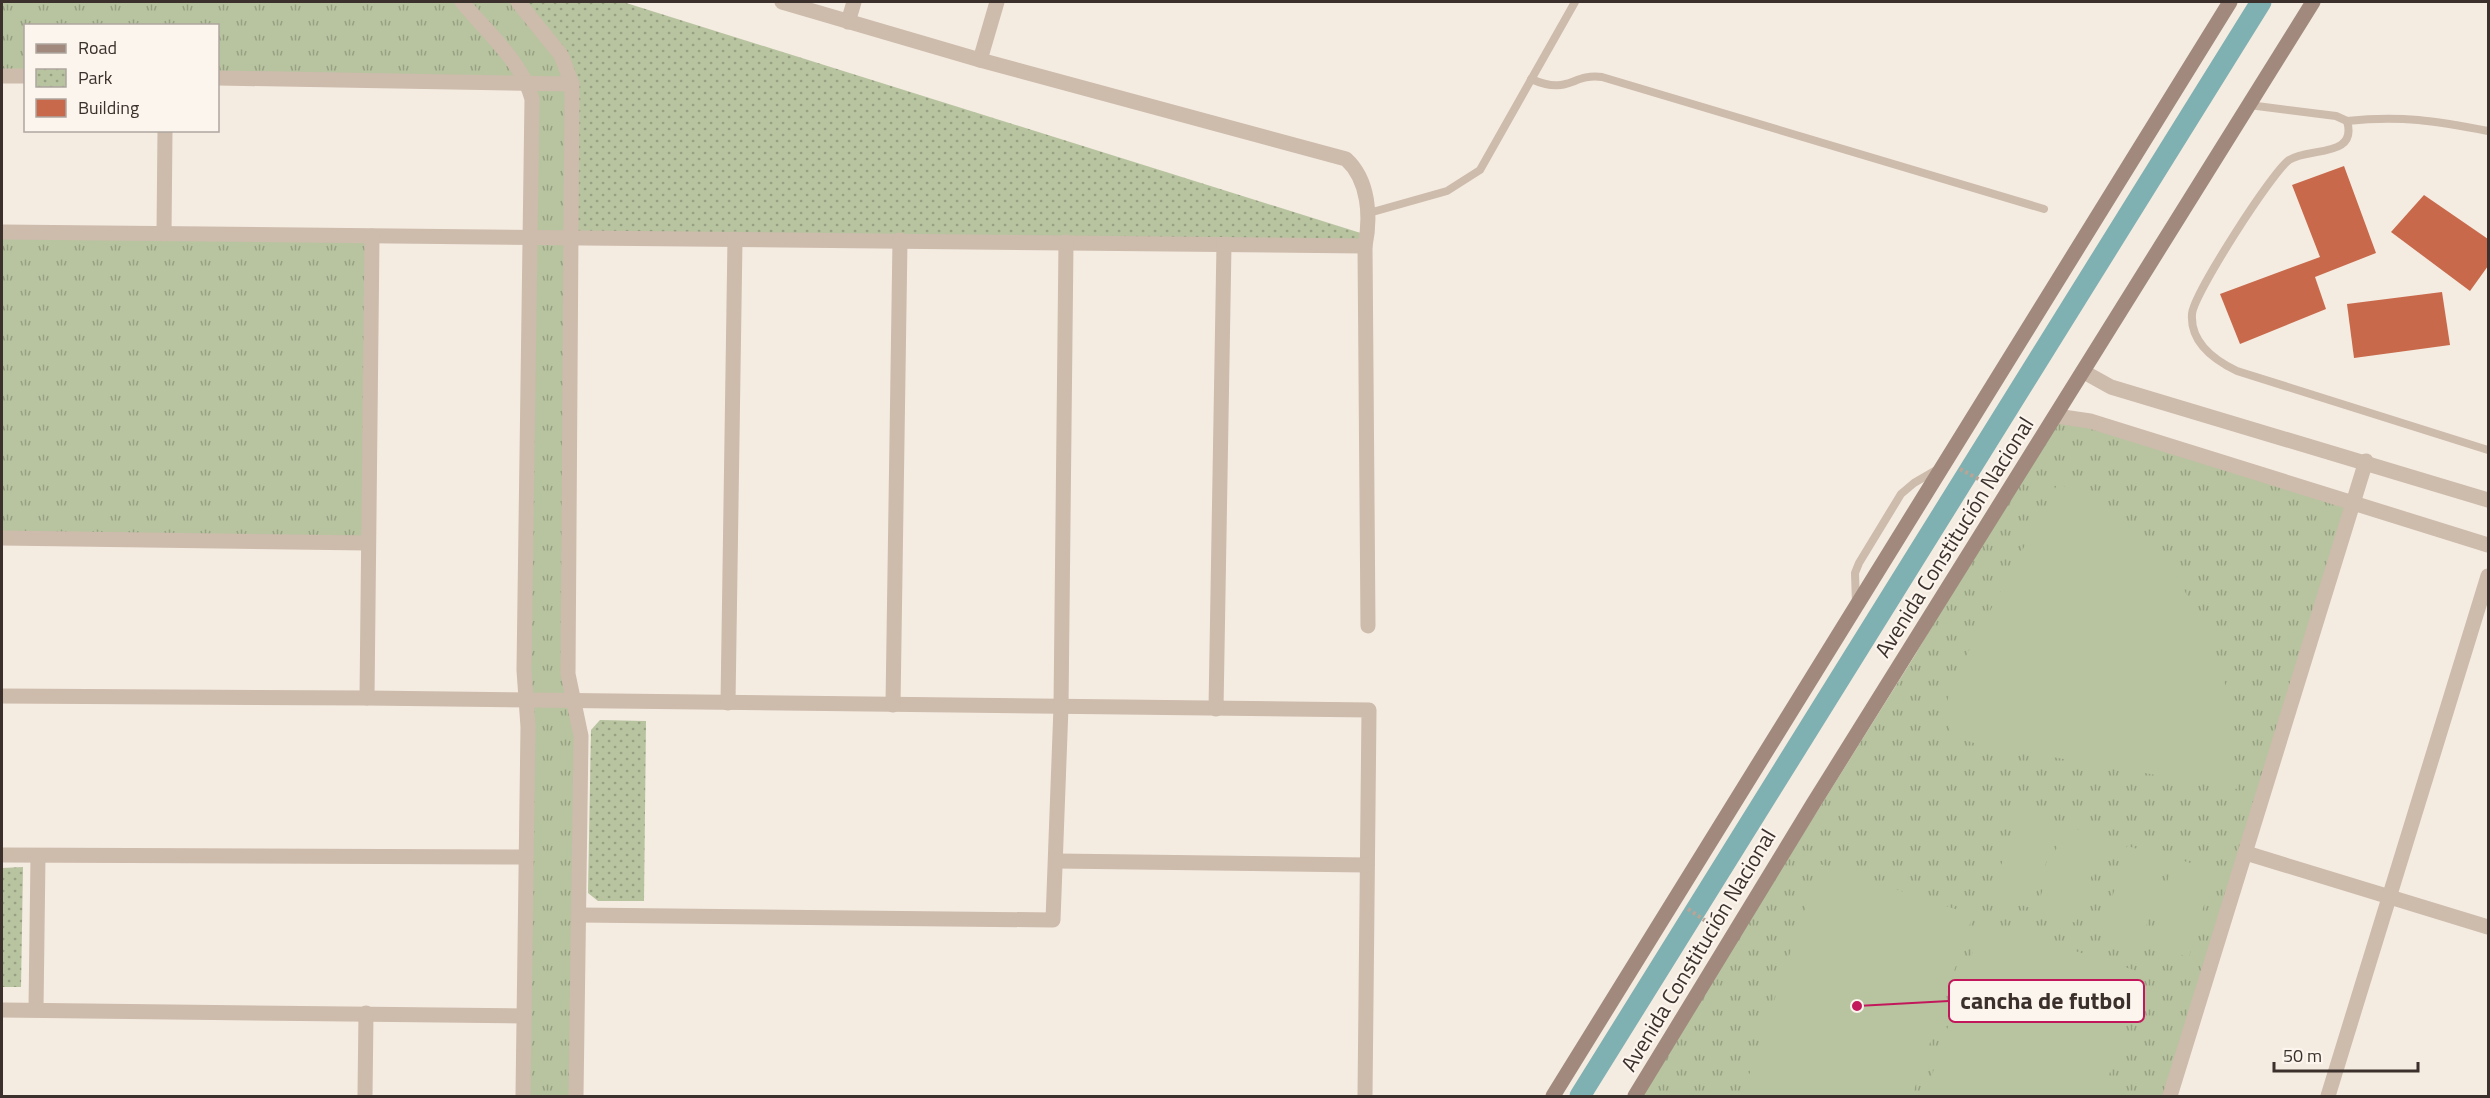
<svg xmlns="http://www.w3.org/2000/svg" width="2490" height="1098" font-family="'Titillium Web',sans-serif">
<defs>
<pattern id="grass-tufts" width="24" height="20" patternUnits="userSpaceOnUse" patternTransform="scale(1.5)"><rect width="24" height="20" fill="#b8c4a0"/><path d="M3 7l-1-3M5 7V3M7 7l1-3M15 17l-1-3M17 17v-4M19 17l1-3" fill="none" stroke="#97a083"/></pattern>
<pattern id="park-dots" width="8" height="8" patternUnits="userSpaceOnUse" patternTransform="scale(1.5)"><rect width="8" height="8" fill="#b8c4a0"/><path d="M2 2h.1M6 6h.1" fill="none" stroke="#97a083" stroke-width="1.8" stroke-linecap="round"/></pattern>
</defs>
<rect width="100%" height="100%" fill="#f4ebe1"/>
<g fill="url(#grass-tufts)">
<polygon points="2,2 518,2 572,84 568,674 581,736 576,1096 521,1096 529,89 218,80 218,26 26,26 25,77 2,77"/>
<polygon points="2,232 372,236 368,543 2,538"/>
<polygon points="2056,416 2354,503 2173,1096 1639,1096 1915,655"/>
</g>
<g fill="url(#park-dots)">
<polygon points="518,2 623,2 1367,235 1365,246 570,237 572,84"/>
<polygon points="600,720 646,721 644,901 598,901 588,893 591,730"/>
<polygon points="23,867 21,987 2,987 2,868"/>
</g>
<g fill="#b8c4a0">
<polygon points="2058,483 2105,507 2163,552 2208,633 2229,696 2237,789 1977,744 1953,736 1946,722 1949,688"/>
<polygon points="2019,811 2059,824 2031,908 1991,896"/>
<polygon points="2064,825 2104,838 2076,923 2036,910"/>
<polygon points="2127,846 2166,857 2141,945 2102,933"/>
<polygon points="2174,858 2214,870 2189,957 2149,946"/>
<polygon points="1820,864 1973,915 1912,1096 1742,1096"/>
<polygon points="1983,921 2143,973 2102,1096 1925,1096"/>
</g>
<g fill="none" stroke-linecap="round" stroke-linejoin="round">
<polyline stroke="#7fb0b2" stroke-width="21" points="1580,1096 2261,2"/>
</g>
<g fill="#c8694b">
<polygon points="2344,166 2376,253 2315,277 2326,309 2240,344 2220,294 2320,257 2292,185"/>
<polygon points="2424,195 2488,239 2488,266 2470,291 2391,232"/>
<polygon points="2442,292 2450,345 2354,358 2347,304"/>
</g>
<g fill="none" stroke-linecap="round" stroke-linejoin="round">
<g stroke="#b9a596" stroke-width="4" stroke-dasharray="3 3" stroke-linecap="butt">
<polyline points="1960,469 1993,487"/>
<polyline points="1688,909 1719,930"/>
</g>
<g stroke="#cdbbac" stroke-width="8">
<path d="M1531,79C1570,96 1571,73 1602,77L2044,209"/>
<path d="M2249,105L2336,116L2347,121C2358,158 2309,147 2289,160C2272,172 2193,295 2192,314C2190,343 2214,360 2237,371L2488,450"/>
<path d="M2347,121C2401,115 2436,121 2488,131"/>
<polyline points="1369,213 1447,191 1480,170 1575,2"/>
<polyline points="1856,604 1855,573 1859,563 1901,494 1914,483 1938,469"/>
</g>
<g stroke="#cdbbac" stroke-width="15">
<path d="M462,2C486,31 522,62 532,99L524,670L528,727L523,1096"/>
<polyline points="518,2 561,55 572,84 568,674 581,736 576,1096"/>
<polyline points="848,22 854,2"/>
<polyline points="980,60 997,2"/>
<polyline points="2,76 26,76"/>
<polyline points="218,78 572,84"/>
<path d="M2,232L1365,246C1371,217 1369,180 1346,159L980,60L782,2"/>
<polyline points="164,234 165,130"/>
<polyline points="1365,246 1368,626"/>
<polyline points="2084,372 2111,387 2488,500"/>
<polyline points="2056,416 2090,421 2488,545"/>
<polyline points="2,538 368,543"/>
<polyline points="2,696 367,698 1369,710 1365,1096"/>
<polyline points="367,698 372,236"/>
<polyline points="728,703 735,239"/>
<polyline points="893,705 900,240"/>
<polyline points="1216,709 1224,244"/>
<polyline points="2246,853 2488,927"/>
<polyline points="2,855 526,857"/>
<polyline points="1057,861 1367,865"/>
<polyline points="579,915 1053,920 1061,707 1066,242"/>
<polyline points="36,1009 38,856"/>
<polyline points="2,1010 524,1016"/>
<polyline points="365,1096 366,1013"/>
<polyline points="2170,1096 2366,461"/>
<polyline points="2328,1096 2488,576"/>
</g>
<g stroke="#a18a7d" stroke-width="15">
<polyline points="1553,1096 2230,2"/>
<polyline points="1635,1096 1813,804 2313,2"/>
</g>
</g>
<g text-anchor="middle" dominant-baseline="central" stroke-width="4.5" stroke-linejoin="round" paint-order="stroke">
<g font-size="22" fill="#3b302b" stroke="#fbf5ee">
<text transform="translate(1954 537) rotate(-58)">Avenida Constitución Nacional</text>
<text transform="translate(1698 950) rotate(-59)">Avenida Constitución Nacional</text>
</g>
</g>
<path fill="none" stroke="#c2185b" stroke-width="2" d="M1857 1006L1949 1001"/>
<circle fill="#c2185b" stroke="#fbf5ee" stroke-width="2" cx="1857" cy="1006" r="6"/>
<rect fill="#fbf5ee" stroke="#c2185b" stroke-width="2" x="1949" y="980" width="195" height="42" rx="6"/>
<g font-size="24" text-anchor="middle" font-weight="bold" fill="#3b302b">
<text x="2046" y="1009">cancha de futbol</text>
</g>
<rect width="2490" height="1098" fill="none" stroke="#3b302b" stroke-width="6"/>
<rect x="24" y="24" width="195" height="108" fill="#fbf5ee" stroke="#aea6a0" stroke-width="1.5"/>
<rect x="36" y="44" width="30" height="9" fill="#a18a7d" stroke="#aea6a0" stroke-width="1.5"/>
<text x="78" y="54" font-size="18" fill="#3b302b">Road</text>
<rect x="36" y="69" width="30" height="18" fill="url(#park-dots)" stroke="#aea6a0" stroke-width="1.5"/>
<text x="78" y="84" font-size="18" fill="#3b302b">Park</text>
<rect x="36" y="99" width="30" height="18" fill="#c8694b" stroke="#aea6a0" stroke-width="1.5"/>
<text x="78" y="114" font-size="18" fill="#3b302b">Building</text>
<path d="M2274 1062v9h144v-9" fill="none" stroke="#3b302b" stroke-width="3"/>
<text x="2283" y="1062" font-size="18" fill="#3b302b" stroke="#fbf5ee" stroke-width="4.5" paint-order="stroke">50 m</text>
</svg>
